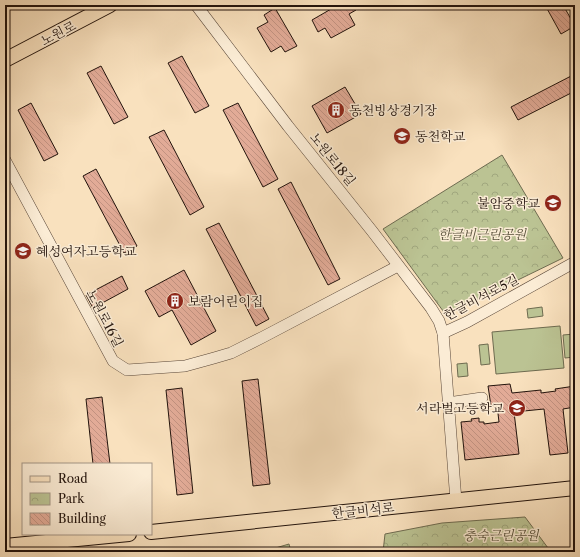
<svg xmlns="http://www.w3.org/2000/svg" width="580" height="557" font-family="'Libre Caslon Text','Noto Serif KR',serif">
<defs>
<pattern id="park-crowns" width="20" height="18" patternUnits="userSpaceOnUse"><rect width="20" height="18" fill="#bbc393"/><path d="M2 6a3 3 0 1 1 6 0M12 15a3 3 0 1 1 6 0" fill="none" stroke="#a0a77e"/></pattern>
<pattern id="building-back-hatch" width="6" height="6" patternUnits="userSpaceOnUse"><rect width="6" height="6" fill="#e2ab97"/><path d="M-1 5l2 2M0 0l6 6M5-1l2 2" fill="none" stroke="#c29281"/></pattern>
</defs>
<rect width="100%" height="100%" fill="#f9e1be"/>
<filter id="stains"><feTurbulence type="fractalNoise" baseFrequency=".005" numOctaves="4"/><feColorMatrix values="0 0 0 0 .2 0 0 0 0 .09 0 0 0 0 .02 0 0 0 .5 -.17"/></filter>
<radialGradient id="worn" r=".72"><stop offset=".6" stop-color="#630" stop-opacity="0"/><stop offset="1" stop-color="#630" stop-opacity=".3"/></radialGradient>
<g fill="url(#park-crowns)" stroke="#6e6b50">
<polygon points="502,155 563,258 446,315 383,229"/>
<polygon points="525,517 551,552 383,552 385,534 442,523"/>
<polygon points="289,544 291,552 262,552"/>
</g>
<g fill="#bbc393" stroke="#6e6b50">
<polygon points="542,307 543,316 528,318 527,309"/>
<polygon points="560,326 564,368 496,374 492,332"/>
<polygon points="574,334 575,357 565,358 563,335"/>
<polygon points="488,344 490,364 481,365 479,345"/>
<polygon points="467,363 468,376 458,377 457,364"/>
</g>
<g fill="url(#building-back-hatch)" stroke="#22130c">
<polygon points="338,5 353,5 356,10 349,14 355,25 331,38 325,28 318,32 312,20"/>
<polygon points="545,5 563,5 575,26 561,34"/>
<polygon points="275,8 297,46 285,52 281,46 271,52 257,28 268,22 264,15"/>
<polygon points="182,56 209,106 195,113 168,63"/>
<polygon points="101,66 128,117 114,124 87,73"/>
<polygon points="575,74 575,91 518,120 511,107"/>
<polygon points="345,87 361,114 327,133 312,106"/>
<polygon points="31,103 58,154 44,161 18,110"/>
<polygon points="238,103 278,179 263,187 223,110"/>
<polygon points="164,130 204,207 190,215 149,137"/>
<polygon points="96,169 137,246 124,253 83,176"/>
<polygon points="291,182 340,279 328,285 278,189"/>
<polygon points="219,223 269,319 256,326 206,229"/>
<polygon points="184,270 216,331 191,345 172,310 159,317 145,291"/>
<polygon points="122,276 128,289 93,308 86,295"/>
<polygon points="258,379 270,484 253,486 242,381"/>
<polygon points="510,384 512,393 541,390 541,393 556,391 555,389 575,386 575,407 563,409 568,453 550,455 544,409 514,412 519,454 465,460 461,422 472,421 471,419 479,418 479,422 484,422 484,424 499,422 497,405 491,406 488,386"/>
<polygon points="182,388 193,493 177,495 166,390"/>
<polygon points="102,397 110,464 93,464 86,399"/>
</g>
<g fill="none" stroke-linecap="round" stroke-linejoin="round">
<g stroke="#584638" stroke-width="12">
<g id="minor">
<polyline points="196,5 288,126 372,231 431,308 439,321 443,333 456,501"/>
<polyline points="5,160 113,361 127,370 185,366 214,358 231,353 263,337 398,266"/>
<polyline points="443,333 467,322 575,262"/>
<polyline points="448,403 482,398"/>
</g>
</g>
<g stroke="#22130c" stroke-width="16">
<g id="major">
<polyline points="5,60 110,5"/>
<polyline points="151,532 575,488"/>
<polyline points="5,546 129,534"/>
</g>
</g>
<use href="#minor" stroke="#fbecd5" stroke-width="11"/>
<use href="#major" stroke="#f9e1be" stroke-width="14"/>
</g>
<defs>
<g id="building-disc" transform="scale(0.9)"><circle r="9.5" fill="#8f2418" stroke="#fbecd5"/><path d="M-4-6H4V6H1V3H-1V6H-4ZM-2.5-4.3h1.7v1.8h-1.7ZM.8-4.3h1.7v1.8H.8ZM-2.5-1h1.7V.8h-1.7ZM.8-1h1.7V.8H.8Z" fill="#fff"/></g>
<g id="school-disc" transform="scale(0.9)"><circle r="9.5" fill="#8f2418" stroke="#fbecd5"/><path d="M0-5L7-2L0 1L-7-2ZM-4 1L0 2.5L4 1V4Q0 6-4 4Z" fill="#fff"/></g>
</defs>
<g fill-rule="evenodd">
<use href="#building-disc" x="336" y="110"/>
<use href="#school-disc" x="402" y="136"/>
<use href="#school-disc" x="553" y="203"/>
<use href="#school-disc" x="23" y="251"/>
<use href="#building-disc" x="175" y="301"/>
<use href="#school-disc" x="517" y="408"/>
</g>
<g text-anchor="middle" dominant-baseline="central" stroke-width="3" stroke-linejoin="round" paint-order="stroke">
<g font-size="13" fill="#22130c" stroke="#fbecd5">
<text transform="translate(58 33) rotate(-28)">노원로</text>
<text transform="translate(333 159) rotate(51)">노원로18길</text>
<text transform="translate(481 297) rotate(-28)">한글비석로5길</text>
<text transform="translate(105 318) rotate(62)">노원로16길</text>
<text transform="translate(363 510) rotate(-6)">한글비석로</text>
</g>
<g font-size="13" fill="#22130c" stroke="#fbecd5" text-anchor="start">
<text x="349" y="110">동천빙상경기장</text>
<text x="415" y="136">동천학교</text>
<text x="540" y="203" text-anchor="end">불암중학교</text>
<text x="36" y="251">혜성여자고등학교</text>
<text x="188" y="301">보람어린이집</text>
<text x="504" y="408" text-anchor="end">서라벌고등학교</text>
</g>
<g font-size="13" font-style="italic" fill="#58513b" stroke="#fbecd5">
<text x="482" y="234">한글비근린공원</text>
<text x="501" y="535">충숙근린공원</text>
</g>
</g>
<rect width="580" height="557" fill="none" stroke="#f9e1be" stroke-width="20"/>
<rect x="6" y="6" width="568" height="545" fill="none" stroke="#22130c" stroke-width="2"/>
<rect x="10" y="10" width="560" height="537" fill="none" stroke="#22130c"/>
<rect x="22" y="463" width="130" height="72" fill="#fbecd5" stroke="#a49585"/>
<rect x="30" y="476" width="20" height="6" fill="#f9e1be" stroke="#a49585"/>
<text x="58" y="483" font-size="12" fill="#22130c">Road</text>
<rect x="30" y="493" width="20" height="12" fill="url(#park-crowns)" stroke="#a49585"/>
<text x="58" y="503" font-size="12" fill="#22130c">Park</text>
<rect x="30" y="513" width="20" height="12" fill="url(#building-back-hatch)" stroke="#a49585"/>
<text x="58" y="523" font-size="12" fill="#22130c">Building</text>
<rect width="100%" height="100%" filter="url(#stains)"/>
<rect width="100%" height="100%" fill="url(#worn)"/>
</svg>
